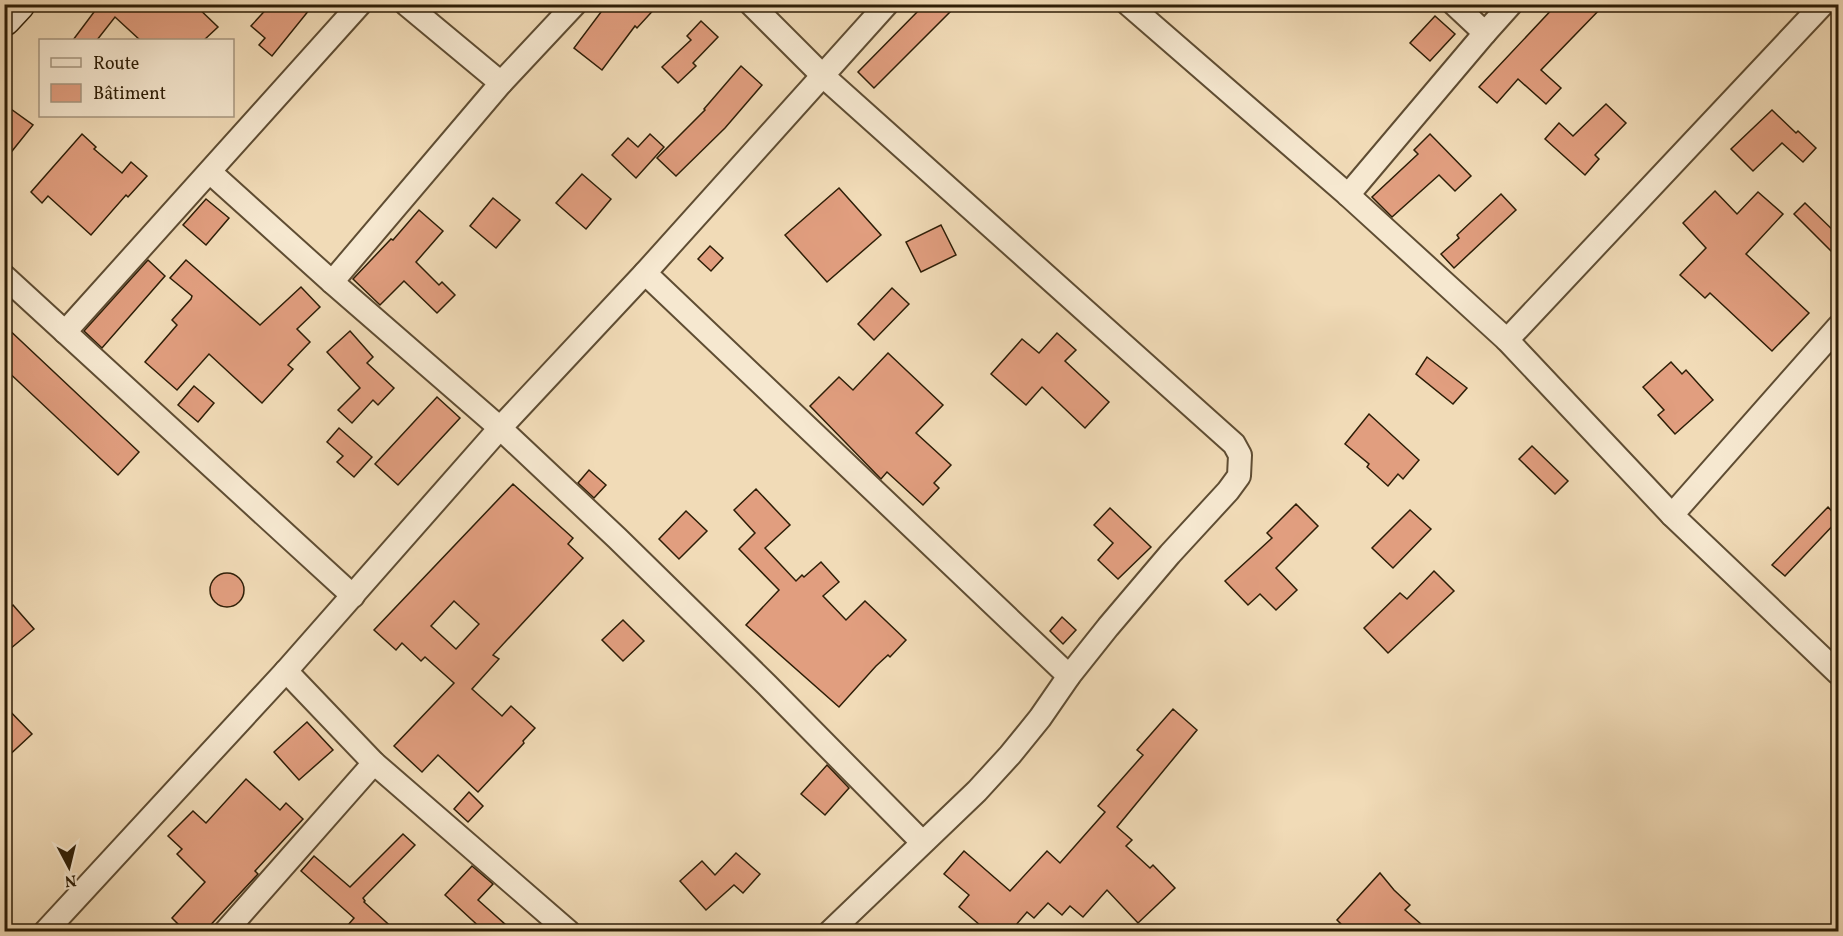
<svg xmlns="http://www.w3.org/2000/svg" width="1843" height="936" font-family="Vollkorn,serif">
<rect width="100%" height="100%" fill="#f1dbb7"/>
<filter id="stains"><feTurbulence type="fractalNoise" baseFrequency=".00333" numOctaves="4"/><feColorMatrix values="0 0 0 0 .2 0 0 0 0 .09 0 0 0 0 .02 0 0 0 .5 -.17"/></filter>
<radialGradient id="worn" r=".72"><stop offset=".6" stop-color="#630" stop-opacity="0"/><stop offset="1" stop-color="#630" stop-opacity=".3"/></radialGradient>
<g fill="#e19e7f" stroke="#2e1e07" stroke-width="1.5" fill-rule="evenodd">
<polygon points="100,4 194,4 218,27 204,40 140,40 115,17 97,40 73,40"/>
<polygon points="271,4 314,4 272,56 259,45 265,38 251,26"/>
<polygon points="607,4 659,4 637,28 635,26 602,70 574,48"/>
<polygon points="925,4 958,4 874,88 858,72"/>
<polygon points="1557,4 1605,4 1541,70 1561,88 1546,104 1518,79 1497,103 1479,87"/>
<polygon points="1435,16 1455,34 1430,61 1410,43"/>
<polygon points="701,21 718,37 693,63 696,66 678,83 662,67 691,40 687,36"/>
<polygon points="741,66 762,85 725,128 676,176 657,158 705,110 704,109"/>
<polygon points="4,104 33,125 4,161"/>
<polygon points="1606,104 1626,123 1595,155 1599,159 1585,175 1545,139 1559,123 1573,136"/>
<polygon points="1772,110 1796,133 1798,131 1816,148 1803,162 1782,143 1753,171 1731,149"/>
<polygon points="82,134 96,147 94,149 122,173 131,162 147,176 128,197 126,195 91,235 48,196 42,203 31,192"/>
<polygon points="650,134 664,147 636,178 612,155 628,138 638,147"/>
<polygon points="1430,134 1471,176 1455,191 1439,175 1392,217 1372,197 1418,154 1414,150"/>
<polygon points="582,174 611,199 586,229 556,203"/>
<polygon points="839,188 881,235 827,282 785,235"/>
<polygon points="1715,191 1737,214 1758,192 1783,214 1746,254 1809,313 1772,351 1710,293 1705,298 1680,275 1706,248 1683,223"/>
<polygon points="1501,194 1516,210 1454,268 1441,254 1459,238 1457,235"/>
<polygon points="493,198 520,220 496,248 470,226"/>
<polygon points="206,199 229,218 206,245 183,225"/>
<polygon points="1805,203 1839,236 1839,259 1794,214"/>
<polygon points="419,210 443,231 416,262 439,285 442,282 455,295 437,313 404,281 380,305 353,279 391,239 393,240"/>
<polygon points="941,225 956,255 921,272 906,242"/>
<polygon points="710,246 723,258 711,271 698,259"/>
<polygon points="148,260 165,276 102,348 84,331"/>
<polygon points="186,260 260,325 301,287 320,307 297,329 310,342 288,365 293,369 262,403 209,354 177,390 145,362 177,325 172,320 191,299 192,296 170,278"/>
<polygon points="892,288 909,304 874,340 858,324"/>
<polygon points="4,325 139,452 118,475 4,368"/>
<polygon points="350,331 373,357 367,363 394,388 378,405 373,400 352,423 338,410 360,388 327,352"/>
<polygon points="1057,333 1076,350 1065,361 1109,402 1085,428 1042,387 1026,405 991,374 1022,339 1039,353"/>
<polygon points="888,353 943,405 916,433 951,465 934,483 939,488 923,505 887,472 881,479 810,406 839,377 853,390"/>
<polygon points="1427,357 1467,388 1453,404 1416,374"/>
<polygon points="1671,362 1682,374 1686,370 1713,400 1675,434 1658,415 1664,410 1643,387"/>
<polygon points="194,386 214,403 198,422 178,405"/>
<polygon points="437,397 460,418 398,485 375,464"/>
<polygon points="1369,414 1419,460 1403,479 1398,474 1388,486 1367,467 1369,464 1345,444"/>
<polygon points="339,428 372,457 354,477 337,462 343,456 327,442"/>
<polygon points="1532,446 1568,481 1555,494 1519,459"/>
<polygon points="589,470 606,485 594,498 578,483"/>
<path d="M513,484L573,538L568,544L583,558L493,655L499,659L472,689L502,716L511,706L535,728L523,741L524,743L478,792L438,755L422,772L394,746L454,683L425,657L421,661L402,643L396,650L374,630ZM454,601L479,624L456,649L431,626Z"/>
<polygon points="756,489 790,525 765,548 796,581 802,575 804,577 821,562 839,582 823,596 846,620 865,601 906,640 890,657 888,655 876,666 839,707 746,625 779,590 739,549 755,533 734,510"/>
<polygon points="1296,504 1318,526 1276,568 1297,590 1276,610 1260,594 1248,605 1225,581 1272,538 1267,533"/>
<polygon points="1828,507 1839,519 1785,576 1772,565"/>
<polygon points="1110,508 1151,547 1118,579 1098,560 1113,543 1094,525"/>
<polygon points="1410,510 1431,529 1393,568 1372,548"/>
<polygon points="686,511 707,531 679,559 659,539"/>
<polygon points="1434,571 1454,591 1388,653 1364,628 1400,593 1407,599"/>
<circle cx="227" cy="590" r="17"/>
<polygon points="13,605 34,629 4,654 4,613"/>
<polygon points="1062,617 1076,630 1063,644 1050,631"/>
<polygon points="623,620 644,641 623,661 602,640"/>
<polygon points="4,705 32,734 4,760"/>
<polygon points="1173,709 1197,730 1117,827 1132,840 1126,846 1150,868 1153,865 1175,888 1138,923 1107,890 1083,917 1070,906 1062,915 1048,903 1034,918 1027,912 1010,932 988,932 959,907 969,895 944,874 964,851 1010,891 1047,851 1060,863 1105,812 1098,806 1143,755 1137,750"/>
<polygon points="307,722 333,750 299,780 274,752"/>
<polygon points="827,765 849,788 825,815 801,794"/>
<polygon points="246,779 280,810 286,803 303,819 255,871 258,874 204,932 186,932 172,918 205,882 177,854 182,849 168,836 193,811 206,823"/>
<polygon points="469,792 483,806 468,822 454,809"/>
<polygon points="403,834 415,845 363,898 365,901 364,902 397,932 342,932 354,918 301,871 314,856 350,887"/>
<polygon points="736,853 760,874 743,893 734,885 706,910 680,881 702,861 715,875"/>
<polygon points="472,866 493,884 478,900 514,932 485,932 445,895"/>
<polygon points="1380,873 1394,890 1410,905 1405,910 1430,932 1349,932 1337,920"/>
</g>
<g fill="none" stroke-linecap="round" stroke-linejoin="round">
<g stroke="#5f4d33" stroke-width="26">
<g id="street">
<polyline points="406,4 501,83"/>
<polyline points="751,4 822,75 1234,444 1240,455 1239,476 1228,491 1170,554 1108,627 1069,676 1040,718 1010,755 977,791 830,932"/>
<polyline points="1128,4 1348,195 1507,340 1672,515 1838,673"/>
<polyline points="1454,4 1485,33"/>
<polyline points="211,173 332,282 500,428 617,538 767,685 922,842"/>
<polyline points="1348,195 1485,33 1511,4"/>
<polyline points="645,273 1069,676"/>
<polyline points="4,276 353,596"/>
<polyline points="332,282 501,83 575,4"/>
<polyline points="65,332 360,4"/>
<polyline points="1507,340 1823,4"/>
<polyline points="1672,515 1838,327"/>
<polyline points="286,671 374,763 569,932"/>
<polyline points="45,932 286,671 500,428 645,273 887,4"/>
<polyline points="225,932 374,763"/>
</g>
</g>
<g stroke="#2e1e07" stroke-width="36">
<polyline id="secondary" points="4,19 18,4"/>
</g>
<use href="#street" stroke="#f6e8d0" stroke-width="22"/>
<use href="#secondary" stroke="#f6e8d0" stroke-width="33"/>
</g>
<rect width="1843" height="936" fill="none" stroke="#f1dbb7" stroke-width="24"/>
<rect x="6" y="6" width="1831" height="924" fill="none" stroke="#2e1e07" stroke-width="3"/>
<rect x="12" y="12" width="1819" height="912" fill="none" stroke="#2e1e07" stroke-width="1.5"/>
<rect x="39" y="39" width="195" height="78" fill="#f6e8d0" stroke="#a69780" stroke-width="1.5"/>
<rect x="51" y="58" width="30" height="9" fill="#f6e8d0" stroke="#a69780" stroke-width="1.5"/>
<text x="93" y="69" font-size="18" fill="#2e1e07">Route</text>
<rect x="51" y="84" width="30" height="18" fill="#e19e7f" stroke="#a69780" stroke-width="1.5"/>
<text x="93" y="99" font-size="18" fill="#2e1e07">Bâtiment</text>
<g transform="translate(69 867) rotate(173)" stroke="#f6e8d0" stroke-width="4.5" paint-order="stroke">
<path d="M0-4.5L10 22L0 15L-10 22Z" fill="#2e1e07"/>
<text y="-9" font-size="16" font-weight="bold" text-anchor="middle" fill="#2e1e07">N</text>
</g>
<rect width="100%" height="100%" filter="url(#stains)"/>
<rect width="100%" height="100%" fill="url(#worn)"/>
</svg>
